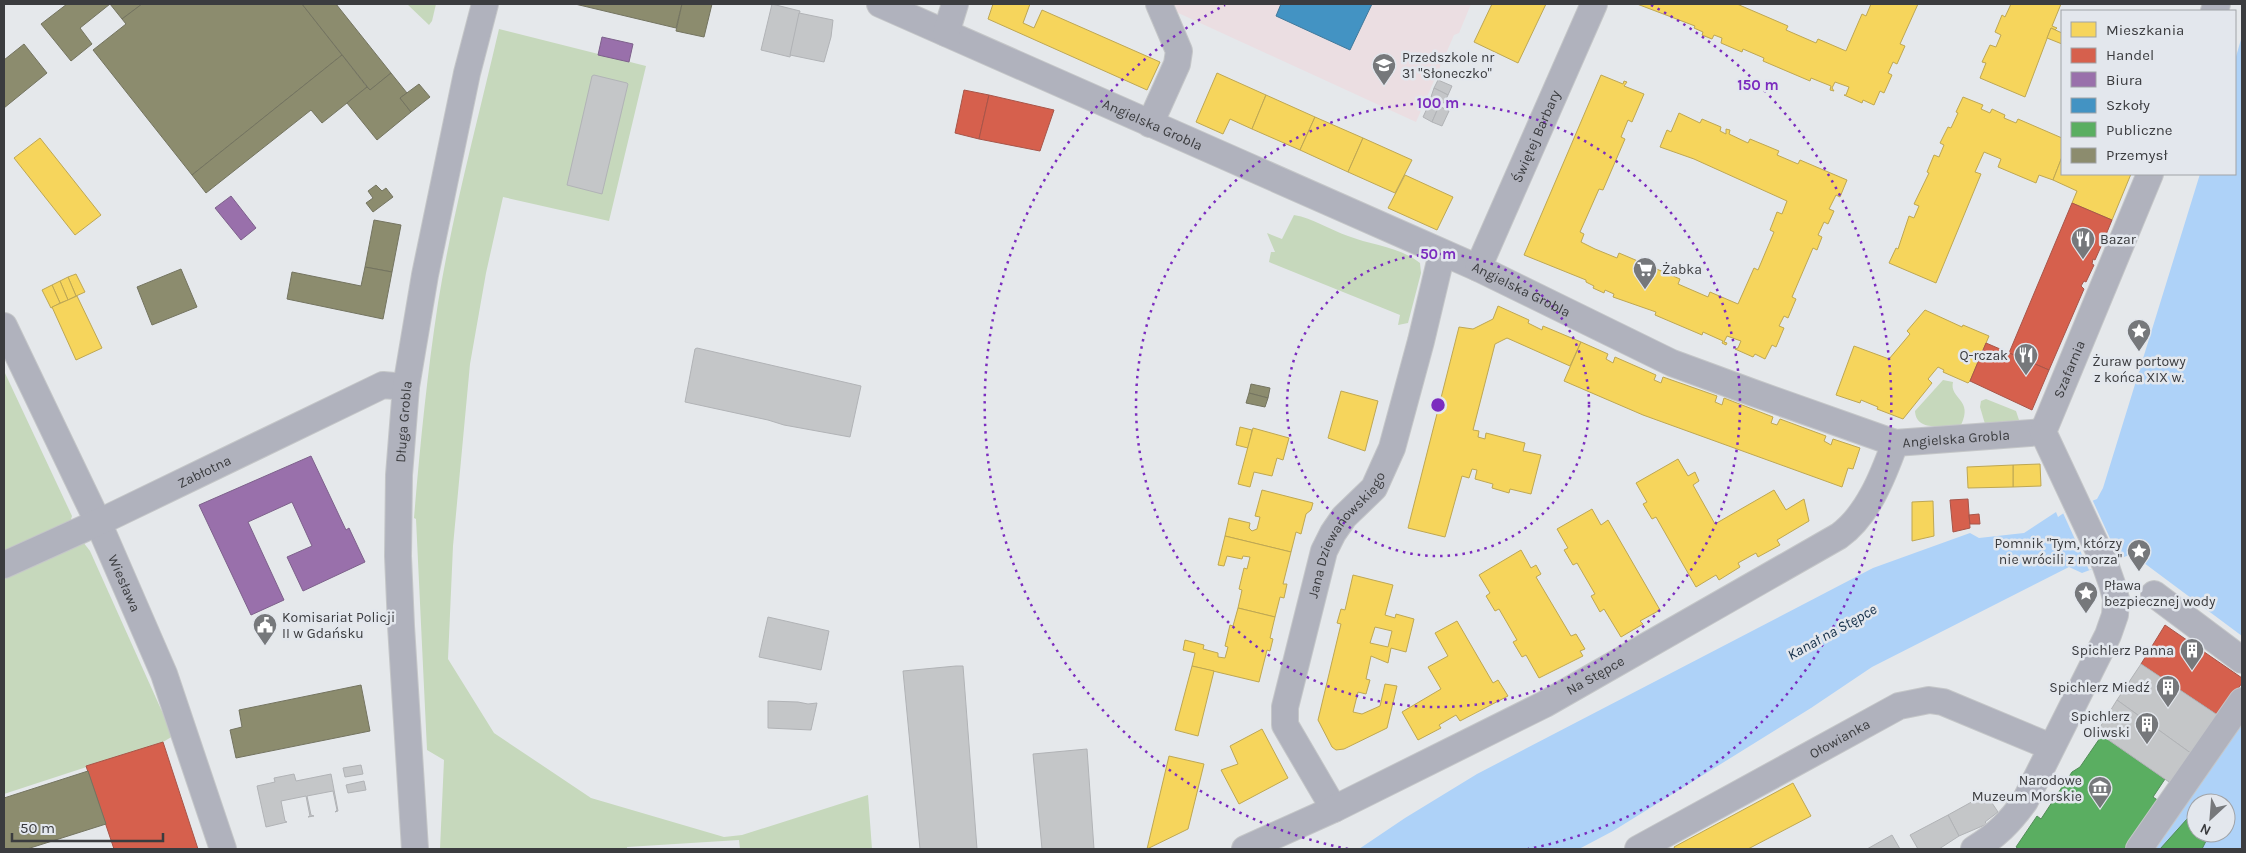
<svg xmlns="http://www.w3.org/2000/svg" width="2246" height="853" font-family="Karla,sans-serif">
<rect width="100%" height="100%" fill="#e5e8eb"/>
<polygon fill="#ebdee2" points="1171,4 1471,4 1459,33 1454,35 1416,122 1174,11"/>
<g fill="#c6d8bc">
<polygon points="407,4 436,4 432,21 429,25"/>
<path d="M499,29L646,66L609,221L503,197L486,273L470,364L453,546L448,659L494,733L591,798L724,837L742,835L868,795L872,849H740L739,840L627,847V849H440L444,760L427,750L416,519L414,518C420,446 427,375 438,303C453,211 478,120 499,29Z"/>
<path d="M1294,215C1313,218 1330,230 1348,236C1371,245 1400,247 1420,263L1421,273L1408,323L1398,325L1400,315L1269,262L1271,252H1275L1267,233L1282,239Z"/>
<polygon points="4,371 72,516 70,523 4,554"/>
<path d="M1943,380L1953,382C1949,399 1974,399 1961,425C1946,425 1916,433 1915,411Z"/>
<polygon points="1986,399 2016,411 2019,420 2016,423 1985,424 1980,407 1981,401"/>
<polygon points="83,542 90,551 173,736 163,742 4,794 4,572"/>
</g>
<g fill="#aed2f8" fill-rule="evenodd">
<polygon points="2242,36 2242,636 2132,554 2082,573 2069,567 1872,667 1811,708 1613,831 1579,849 1359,849 1405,818 1477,774 1873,568 1970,533 1979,538 2024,533 2056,512 2058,517 2068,510 2097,499 2103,488 2200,174 2235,174 2235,60"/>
<path d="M2242,719V849H2152ZM2196,803H2226V833H2196Z"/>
</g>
<polygon fill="#e5e8eb" points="2092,499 2119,558 2089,570 2063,513"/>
<g fill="#f6d55c" stroke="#bea753" fill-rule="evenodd">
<polygon points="993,4 1030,4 1023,23 1034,28 1042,10 1160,62 1147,90 988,19"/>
<polygon points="1492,4 1546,4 1518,63 1474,42"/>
<polygon points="1637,4 1737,4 1788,26 1786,30 1816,43 1818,39 1846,51 1862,14 1866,16 1871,4 1918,4 1900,44 1905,46 1897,64 1893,62 1888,73 1892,75 1884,93 1880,91 1874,105 1863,100 1862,103 1844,95 1846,95 1849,87 1835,82 1832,88 1834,91 1830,90 1831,86 1811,78 1810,81 1763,61 1764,58 1743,49 1742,52 1721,43 1722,38 1714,35 1712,39 1702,35 1703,32 1694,28 1695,26"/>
<polygon points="2011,4 2061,4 2052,26 2057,28 2055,30 2051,28 2025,97 1980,78 1986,63 1982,62 1990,45 1996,47 2001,35 1995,32 2002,15 2005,17"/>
<polygon points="2051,28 2062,33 2062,44 2047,38"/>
<polygon points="1217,73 1266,95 1252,129 1230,119 1223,134 1196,122"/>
<polygon points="1601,75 1623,84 1624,81 1627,82 1624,86 1644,94 1632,122 1628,120 1621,137 1625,139 1603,190 1599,189 1580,232 1584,234 1581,242 1595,249 1617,258 1619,253 1680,279 1678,284 1708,297 1710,292 1738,304 1754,268 1758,270 1774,232 1770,230 1777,212 1782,214 1787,201 1694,159 1660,147 1667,130 1671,132 1679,113 1700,123 1702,119 1721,127 1720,131 1726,134 1726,129 1730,130 1729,134 1748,143 1750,139 1779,151 1777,155 1798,164 1800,160 1847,180 1840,197 1836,195 1829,209 1834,211 1828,224 1824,222 1818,235 1822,237 1817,250 1813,248 1792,297 1796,299 1788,318 1784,316 1779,326 1784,328 1776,347 1772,345 1765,359 1755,354 1753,357 1735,349 1738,348 1741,341 1727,336 1724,342 1727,343 1726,345 1722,343 1723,341 1703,332 1702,335 1655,315 1656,312 1613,297 1614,294 1605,290 1604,293 1593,288 1594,286 1586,282 1586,280 1524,255"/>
<polygon points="1266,95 1315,117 1300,150 1252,129"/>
<polygon points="1963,97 1983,105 1981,109 1990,113 1992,109 2005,115 2004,118 2016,123 2018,119 2062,138 2062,157 2053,180 2039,175 2036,183 1998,167 2001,159 1984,152 1975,172 1981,174 1936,283 1889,263 1896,248 1898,249 1909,216 1914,218 1919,206 1914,204 1929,173 1927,172 1934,155 1939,157 1944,145 1940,143 1948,127 1951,128 1958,113 1956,112"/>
<polygon points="1315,117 1363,138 1348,172 1300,150"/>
<polygon points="40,138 101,215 75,235 14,158"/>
<polygon points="1363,138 1412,160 1395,193 1348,172"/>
<polygon points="2062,157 2062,174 2131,174 2112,220 2072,203 2077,191 2053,180"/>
<polygon points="1405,175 1453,197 1437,230 1388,208"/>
<polygon points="76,274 85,292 76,296 68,277"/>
<polygon points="68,277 76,296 68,300 60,281"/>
<polygon points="60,281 68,300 60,303 52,285"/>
<polygon points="52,285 60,303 51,308 42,290"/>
<polygon points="77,296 102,348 76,360 52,307"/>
<polygon points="1498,306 1529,320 1528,323 1542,330 1543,326 1581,342 1570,366 1507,338 1495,344 1473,430 1479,431 1478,437 1485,439 1486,433 1525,443 1523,451 1541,455 1531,494 1510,489 1509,493 1492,488 1493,484 1475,479 1477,470 1472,469 1469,478 1462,476 1445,537 1408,528 1459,327 1473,329 1493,319"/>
<polygon points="1925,310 1962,327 1963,325 1989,336 1970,381 1968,383 1943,372 1944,370 1938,367 1928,379 1932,383 1903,419 1877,409 1878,407 1861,400 1860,403 1836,395 1854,346 1889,359 1910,334 1907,331"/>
<polygon points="1581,342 1608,354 1606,359 1613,363 1615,357 1656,375 1654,380 1661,383 1663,377 1717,396 1715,402 1722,405 1724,398 1773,417 1771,423 1777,425 1780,419 1826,436 1824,441 1831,445 1833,439 1860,448 1853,469 1848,468 1842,487 1643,415 1564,381"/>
<polygon points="1341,391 1378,401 1365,451 1328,438"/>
<polygon points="1240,427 1252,430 1248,448 1236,445"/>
<polygon points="1253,428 1289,438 1283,460 1277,458 1272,476 1254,472 1250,487 1238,484"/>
<polygon points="1678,459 1688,476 1695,472 1699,481 1693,485 1715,524 1774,490 1786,510 1804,499 1809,521 1777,540 1780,545 1758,557 1756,553 1738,563 1740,567 1719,580 1716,575 1696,587 1656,517 1652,519 1643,504 1647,502 1636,483"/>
<polygon points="2040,464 2041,486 2013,487 2013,465"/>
<polygon points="2013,465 2013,487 1968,488 1967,467"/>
<polygon points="1262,490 1313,503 1311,510 1306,514 1301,534 1296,532 1291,552 1225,536 1229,518 1250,523 1249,528 1252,531 1257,529 1260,517 1255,516"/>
<polygon points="1933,501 1934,536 1912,541 1912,502"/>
<polygon points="1592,509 1601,525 1608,520 1660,610 1640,621 1643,624 1621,637 1604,609 1600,612 1591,596 1595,594 1577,563 1573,565 1564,550 1568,548 1557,529"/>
<polygon points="1225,536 1291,552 1283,584 1287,584 1284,598 1280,597 1275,617 1238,608 1242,590 1239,589 1244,568 1247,569 1250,557 1243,556 1242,559 1227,556 1224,566 1218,565"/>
<polygon points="1521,550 1531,568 1536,565 1541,574 1536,577 1571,636 1576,634 1585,649 1580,651 1583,656 1539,678 1526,655 1522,657 1513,642 1517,640 1499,609 1495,611 1486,596 1490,593 1479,575"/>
<path d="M1353,575L1393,585L1385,615L1395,618L1396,614L1414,619L1406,652L1391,648L1388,663L1371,656L1366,679L1370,680L1366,694L1358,692L1353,712L1362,714L1380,706L1385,684L1397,686L1387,728L1344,749L1336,750L1332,747L1318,720L1341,624L1337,623L1341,609L1345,610ZM1375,627L1392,631L1388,647L1370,643Z"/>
<polygon points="1238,608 1275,617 1270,638 1273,639 1270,651 1267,650 1259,682 1192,666 1195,653 1183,650 1185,640 1204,645 1203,649 1218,653 1218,657 1225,658 1228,647 1225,646 1230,625 1233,626"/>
<polygon points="1457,621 1493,683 1498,680 1508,696 1460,721 1456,715 1439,725 1441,728 1418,740 1402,712 1441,689 1428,667 1448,656 1435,633"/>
<polygon points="1192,666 1214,671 1198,736 1175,730"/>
<polygon points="1262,729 1288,778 1239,804 1221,770 1238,764 1230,746"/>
<polygon points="1169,756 1204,764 1188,829 1147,849"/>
<polygon points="1793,783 1811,816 1748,849 1675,849 1674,847"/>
</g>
<g fill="#d6604d" stroke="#a85549">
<polygon points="964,90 989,95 979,139 955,133"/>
<polygon points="989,95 1054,110 1040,151 979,139"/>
<polygon points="2072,203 2112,220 2105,237 2103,237 2101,241 2103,242 2095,260 2093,259 2092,264 2094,265 2086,282 2084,281 2081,286 2084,289 2049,370 2009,353"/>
<polygon points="1986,343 2049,370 2032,410 1970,381"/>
<polygon points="1968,499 1970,528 1953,532 1950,500"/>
<polygon points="1979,514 1980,524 1970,524 1969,515"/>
<polygon points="2165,625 2242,678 2242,683 2219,716 2141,664"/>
<polygon points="163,742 198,849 114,849 86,766"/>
</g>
<g fill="#9970ab" stroke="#7d608b">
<polygon points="602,37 633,44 629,62 598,55"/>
<polygon points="231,196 256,228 241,240 215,208"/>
<polygon points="311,456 346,530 349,528 365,562 303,591 287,557 312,546 292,502 248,522 284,600 251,615 199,505"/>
</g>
<polygon fill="#4393c3" stroke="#41799b" points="1281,4 1372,4 1350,50 1276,16"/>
<g fill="#5aae61" stroke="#518c57">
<polygon points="2102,735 2165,779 2153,797 2159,801 2126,849 2019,849 2016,847 2037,816 2041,819 2072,772 2080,767"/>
<polygon points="2196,809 2196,833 2210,833 2202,849 2160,849"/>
</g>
<g fill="#8c8c6e" stroke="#747460">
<polygon points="67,4 142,4 122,19 110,4 80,28 92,44 71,61 41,24"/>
<polygon points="142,4 302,4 342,55 192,175 93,50 126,24 122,19"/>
<polygon points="302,4 336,4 391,73 370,90"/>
<polygon points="575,4 682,4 676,28"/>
<polygon points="682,4 712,4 704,37 676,31"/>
<polygon points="24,44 47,73 4,108 4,60"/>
<polygon points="342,55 367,87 322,123 311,110 206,193 192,175"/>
<polygon points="391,73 407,93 400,98 411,112 377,140 347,103 367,87 370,90"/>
<polygon points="419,84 430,97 411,112 400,98"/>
<polygon points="376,185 382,191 386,188 393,197 373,212 366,203 373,198 368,191"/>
<polygon points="374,220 401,225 392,272 365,267"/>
<polygon points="365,267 392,272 383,319 287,299 292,272 361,286"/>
<polygon points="181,269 197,307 152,325 137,287"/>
<polygon points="1251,384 1270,388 1268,398 1249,393"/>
<polygon points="1249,393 1268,398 1265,407 1246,403"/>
<polygon points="361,685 370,731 236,758 230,730 242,727 239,710"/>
<polygon points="88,771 106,824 27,849 4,849 4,798"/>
</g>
<g fill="#c4c6c8" stroke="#b1b3b6">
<polygon points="772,4 800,11 790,57 761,50"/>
<polygon points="799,13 833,20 831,37 824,62 790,55"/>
<polygon points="594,75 627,83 628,84 602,194 567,185 592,76"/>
<polygon points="1438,80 1452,86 1448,95 1434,88"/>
<polygon points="1434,88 1448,95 1444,103 1431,97"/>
<polygon points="1430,102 1439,106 1432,122 1423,117"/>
<polygon points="1439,106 1449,111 1442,126 1432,122"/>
<polygon points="697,348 861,386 850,437 784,425 768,420 685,402 695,349"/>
<polygon points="768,617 829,631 821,670 759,657"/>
<polygon points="2141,664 2219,716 2192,754 2117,700"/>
<polygon points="956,666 963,666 977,849 920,849 903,671"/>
<polygon points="2117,700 2192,754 2172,784 2097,732"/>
<polygon points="768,701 798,702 808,704 817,703 811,730 768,728"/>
<polygon points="1087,749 1094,849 1042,849 1033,754"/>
<polygon points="361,765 363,774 345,777 343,768"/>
<polygon points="294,774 296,781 331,774 338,811 335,812 337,810 333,791 307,796 311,815 314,816 308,817 310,816 306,796 281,801 285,821 287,822 266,827 257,786 275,782 274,778"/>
<polygon points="364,781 366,790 348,793 346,785"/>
<polygon points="1986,794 1998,812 1985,822 1987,824 1959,836 1948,815"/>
<polygon points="1948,815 1959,836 1939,849 1918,849 1910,835"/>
<polygon points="1892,835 1900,849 1867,849"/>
</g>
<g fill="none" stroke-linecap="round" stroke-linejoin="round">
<g stroke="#c4c6c8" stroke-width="28">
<g id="minor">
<path id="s1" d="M880,4L1478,268L1672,363L1751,392L1895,443L2043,432"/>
<polyline points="2214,11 2217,4"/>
<polyline points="946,33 955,4"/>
<polyline points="1150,124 1177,64 1179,51 1159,4"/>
<path id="s2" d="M1478,268L1594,4"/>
<path id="s3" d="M4,326L98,522L164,674L223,849"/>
<path id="s4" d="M4,565L110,517L383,385L406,387"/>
<polyline points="2154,594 2242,660"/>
<path id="s5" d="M1334,809L1285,725V707L1324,551L1333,533L1344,517L1374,488L1392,448L1421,341L1442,253"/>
<path id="s6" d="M415,849L401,626L398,556L399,475L406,387L425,275L467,73L485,4"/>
<path id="s7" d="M1245,849L1334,809L1545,704L1839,536C1868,515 1883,476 1895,443"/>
<path id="s8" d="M1638,849L1899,706L1929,700L1943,702L2051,747"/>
<path id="s9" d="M1974,849C1996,836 2010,822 2025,801L2108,635L2115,615L2116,599L2112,584L2105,564L2043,432L2150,174"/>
<polyline points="2139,849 2242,701"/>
</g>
</g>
<use href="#minor" stroke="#b0b2bd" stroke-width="26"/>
</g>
<g fill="none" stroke="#7b2cbf" stroke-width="2.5" stroke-dasharray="2.5 5">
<circle cx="1438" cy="405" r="151"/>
<circle cx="1438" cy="405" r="302"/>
<path d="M1348 849A453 453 0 0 1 1225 5M1651 5A453 453 0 0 1 1528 849"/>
</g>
<defs>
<g id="school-pin" transform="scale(1.25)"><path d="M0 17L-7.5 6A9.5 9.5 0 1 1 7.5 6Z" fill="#76787b" stroke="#e3e7ed"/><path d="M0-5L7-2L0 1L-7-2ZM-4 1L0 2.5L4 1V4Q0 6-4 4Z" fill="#fff"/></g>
<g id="restaurant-pin" transform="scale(1.25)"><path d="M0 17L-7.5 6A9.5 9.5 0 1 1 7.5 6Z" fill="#76787b" stroke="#e3e7ed"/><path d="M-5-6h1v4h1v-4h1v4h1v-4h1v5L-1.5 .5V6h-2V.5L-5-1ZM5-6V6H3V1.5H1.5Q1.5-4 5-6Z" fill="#fff"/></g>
<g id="supermarket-pin" transform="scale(1.25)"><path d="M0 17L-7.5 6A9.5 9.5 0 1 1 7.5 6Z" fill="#76787b" stroke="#e3e7ed"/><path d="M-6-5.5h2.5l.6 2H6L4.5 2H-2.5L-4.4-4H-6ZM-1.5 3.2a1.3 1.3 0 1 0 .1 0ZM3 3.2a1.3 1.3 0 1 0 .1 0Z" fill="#fff"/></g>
<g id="sight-pin" transform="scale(1.25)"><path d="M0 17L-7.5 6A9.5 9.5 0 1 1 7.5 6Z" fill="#76787b" stroke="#e3e7ed"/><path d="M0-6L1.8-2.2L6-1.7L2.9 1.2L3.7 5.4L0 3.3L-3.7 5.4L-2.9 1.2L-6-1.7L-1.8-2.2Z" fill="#fff"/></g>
<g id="civic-pin" transform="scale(1.25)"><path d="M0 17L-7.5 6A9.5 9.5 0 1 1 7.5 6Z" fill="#76787b" stroke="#e3e7ed"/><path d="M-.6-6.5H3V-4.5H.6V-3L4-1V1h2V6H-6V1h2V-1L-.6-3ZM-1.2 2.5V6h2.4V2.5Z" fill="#fff"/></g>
<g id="building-pin" transform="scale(1.25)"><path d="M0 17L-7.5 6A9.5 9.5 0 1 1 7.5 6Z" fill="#76787b" stroke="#e3e7ed"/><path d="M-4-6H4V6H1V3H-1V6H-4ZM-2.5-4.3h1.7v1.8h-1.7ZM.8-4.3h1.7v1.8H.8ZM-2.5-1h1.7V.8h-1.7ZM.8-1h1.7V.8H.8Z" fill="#fff"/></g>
<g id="museum-pin" transform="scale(1.25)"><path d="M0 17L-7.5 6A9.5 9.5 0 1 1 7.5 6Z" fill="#76787b" stroke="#e3e7ed"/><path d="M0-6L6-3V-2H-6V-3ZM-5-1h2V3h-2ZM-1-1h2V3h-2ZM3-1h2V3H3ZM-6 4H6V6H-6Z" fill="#fff"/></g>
</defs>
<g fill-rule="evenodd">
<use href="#school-pin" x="1384" y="65"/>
<use href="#restaurant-pin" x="2083" y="239"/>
<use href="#supermarket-pin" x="1645" y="269"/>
<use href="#sight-pin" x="2139" y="331"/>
<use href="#restaurant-pin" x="2026" y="355"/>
<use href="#sight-pin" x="2139" y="551"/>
<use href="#sight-pin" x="2086" y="593"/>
<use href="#civic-pin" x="265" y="625"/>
<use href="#building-pin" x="2192" y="650"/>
<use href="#building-pin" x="2168" y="687"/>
<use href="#building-pin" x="2147" y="724"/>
<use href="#museum-pin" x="2100" y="788"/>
</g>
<g text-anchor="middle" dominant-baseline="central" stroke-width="5" stroke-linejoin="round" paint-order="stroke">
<g font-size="14" fill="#3b3c3f" stroke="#e3e7ed" text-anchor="end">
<text x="1402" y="57" text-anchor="start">Przedszkole nr<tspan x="1402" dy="16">31 "Słoneczko"</tspan></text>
<text x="2100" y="239" text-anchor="start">Bazar</text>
<text x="1662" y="269" text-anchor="start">Żabka</text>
<text x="2008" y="355">Q-rczak</text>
<text x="2139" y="361" text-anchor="middle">Żuraw portowy<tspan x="2139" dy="16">z końca XIX w.</tspan></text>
<text x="2122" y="543">Pomnik "Tym, którzy<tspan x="2122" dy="16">nie wrócili z morza"</tspan></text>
<text x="2104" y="585" text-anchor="start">Pława<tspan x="2104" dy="16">bezpiecznej wody</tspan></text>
<text x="282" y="617" text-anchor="start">Komisariat Policji<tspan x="282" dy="16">II w Gdańsku</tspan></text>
<text x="2174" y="650">Spichlerz Panna</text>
<text x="2150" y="687">Spichlerz Miedź</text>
<text x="2130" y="716">Spichlerz<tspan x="2130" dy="16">Oliwski</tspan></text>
<text x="2082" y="780">Narodowe<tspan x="2082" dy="16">Muzeum Morskie</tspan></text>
</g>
<g font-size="14" fill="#3b3c3f" stroke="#e3e7ed">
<text stroke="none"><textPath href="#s1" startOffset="298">Angielska Grobla</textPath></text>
<text stroke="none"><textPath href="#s2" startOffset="144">Świętej Barbary</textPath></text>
<text stroke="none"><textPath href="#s1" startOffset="702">Angielska Grobla</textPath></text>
<text stroke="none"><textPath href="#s9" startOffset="544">Szafarnia</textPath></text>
<text stroke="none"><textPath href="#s6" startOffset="428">Długa Grobla</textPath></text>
<text stroke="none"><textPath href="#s1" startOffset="1168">Angielska Grobla</textPath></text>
<text stroke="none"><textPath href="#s4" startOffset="221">Zabłotna</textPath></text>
<text stroke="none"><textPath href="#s5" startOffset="301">Jana Dziewanowskiego</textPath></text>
<text stroke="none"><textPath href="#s3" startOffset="284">Wiesława</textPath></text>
<text stroke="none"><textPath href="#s7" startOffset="391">Na Stępce</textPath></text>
<text stroke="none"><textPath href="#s8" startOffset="230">Ołowianka</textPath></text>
</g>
<g font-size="15" font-style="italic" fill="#132e48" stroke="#e3e7ed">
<text transform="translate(1832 632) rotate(-29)">Kanał na Stępce</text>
</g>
</g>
<circle cx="1438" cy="405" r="8" fill="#7b2cbf" stroke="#e3e7ed" stroke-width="2.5"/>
<g font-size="15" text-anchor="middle" font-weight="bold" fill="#7b2cbf" stroke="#e3e7ed" stroke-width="5" stroke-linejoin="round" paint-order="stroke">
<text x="1758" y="90">150 m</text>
<text x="1438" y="108">100 m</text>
<text x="1438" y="259">50 m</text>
</g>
<rect width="2246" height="853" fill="none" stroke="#3b3c3f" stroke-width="10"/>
<rect x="2061" y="10" width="175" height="165" fill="#e3e7ed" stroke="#a0a3a7"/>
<rect x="2071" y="22" width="25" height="15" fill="#f6d55c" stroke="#a0a3a7"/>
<text x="2106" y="35" font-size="15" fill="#3b3c3f">Mieszkania</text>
<rect x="2071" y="48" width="25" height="15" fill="#d6604d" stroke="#a0a3a7"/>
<text x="2106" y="60" font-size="15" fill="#3b3c3f">Handel</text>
<rect x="2071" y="72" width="25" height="15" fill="#9970ab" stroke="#a0a3a7"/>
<text x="2106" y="85" font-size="15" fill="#3b3c3f">Biura</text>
<rect x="2071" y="98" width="25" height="15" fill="#4393c3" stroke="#a0a3a7"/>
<text x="2106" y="110" font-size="15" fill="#3b3c3f">Szkoły</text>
<rect x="2071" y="122" width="25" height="15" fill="#5aae61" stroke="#a0a3a7"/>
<text x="2106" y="135" font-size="15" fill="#3b3c3f">Publiczne</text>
<rect x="2071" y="148" width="25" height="15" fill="#8c8c6e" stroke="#a0a3a7"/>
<text x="2106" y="160" font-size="15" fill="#3b3c3f">Przemysł</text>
<g transform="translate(2211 818) rotate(206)"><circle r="24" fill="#e3e7ed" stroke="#a0a3a7"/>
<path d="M0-4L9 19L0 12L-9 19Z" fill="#76787b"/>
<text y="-8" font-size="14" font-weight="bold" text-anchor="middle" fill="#3b3c3f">N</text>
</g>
<path d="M12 833v8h151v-8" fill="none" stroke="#3b3c3f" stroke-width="2.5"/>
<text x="20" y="833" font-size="15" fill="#3b3c3f" stroke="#e3e7ed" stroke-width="4" paint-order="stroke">50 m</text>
</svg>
